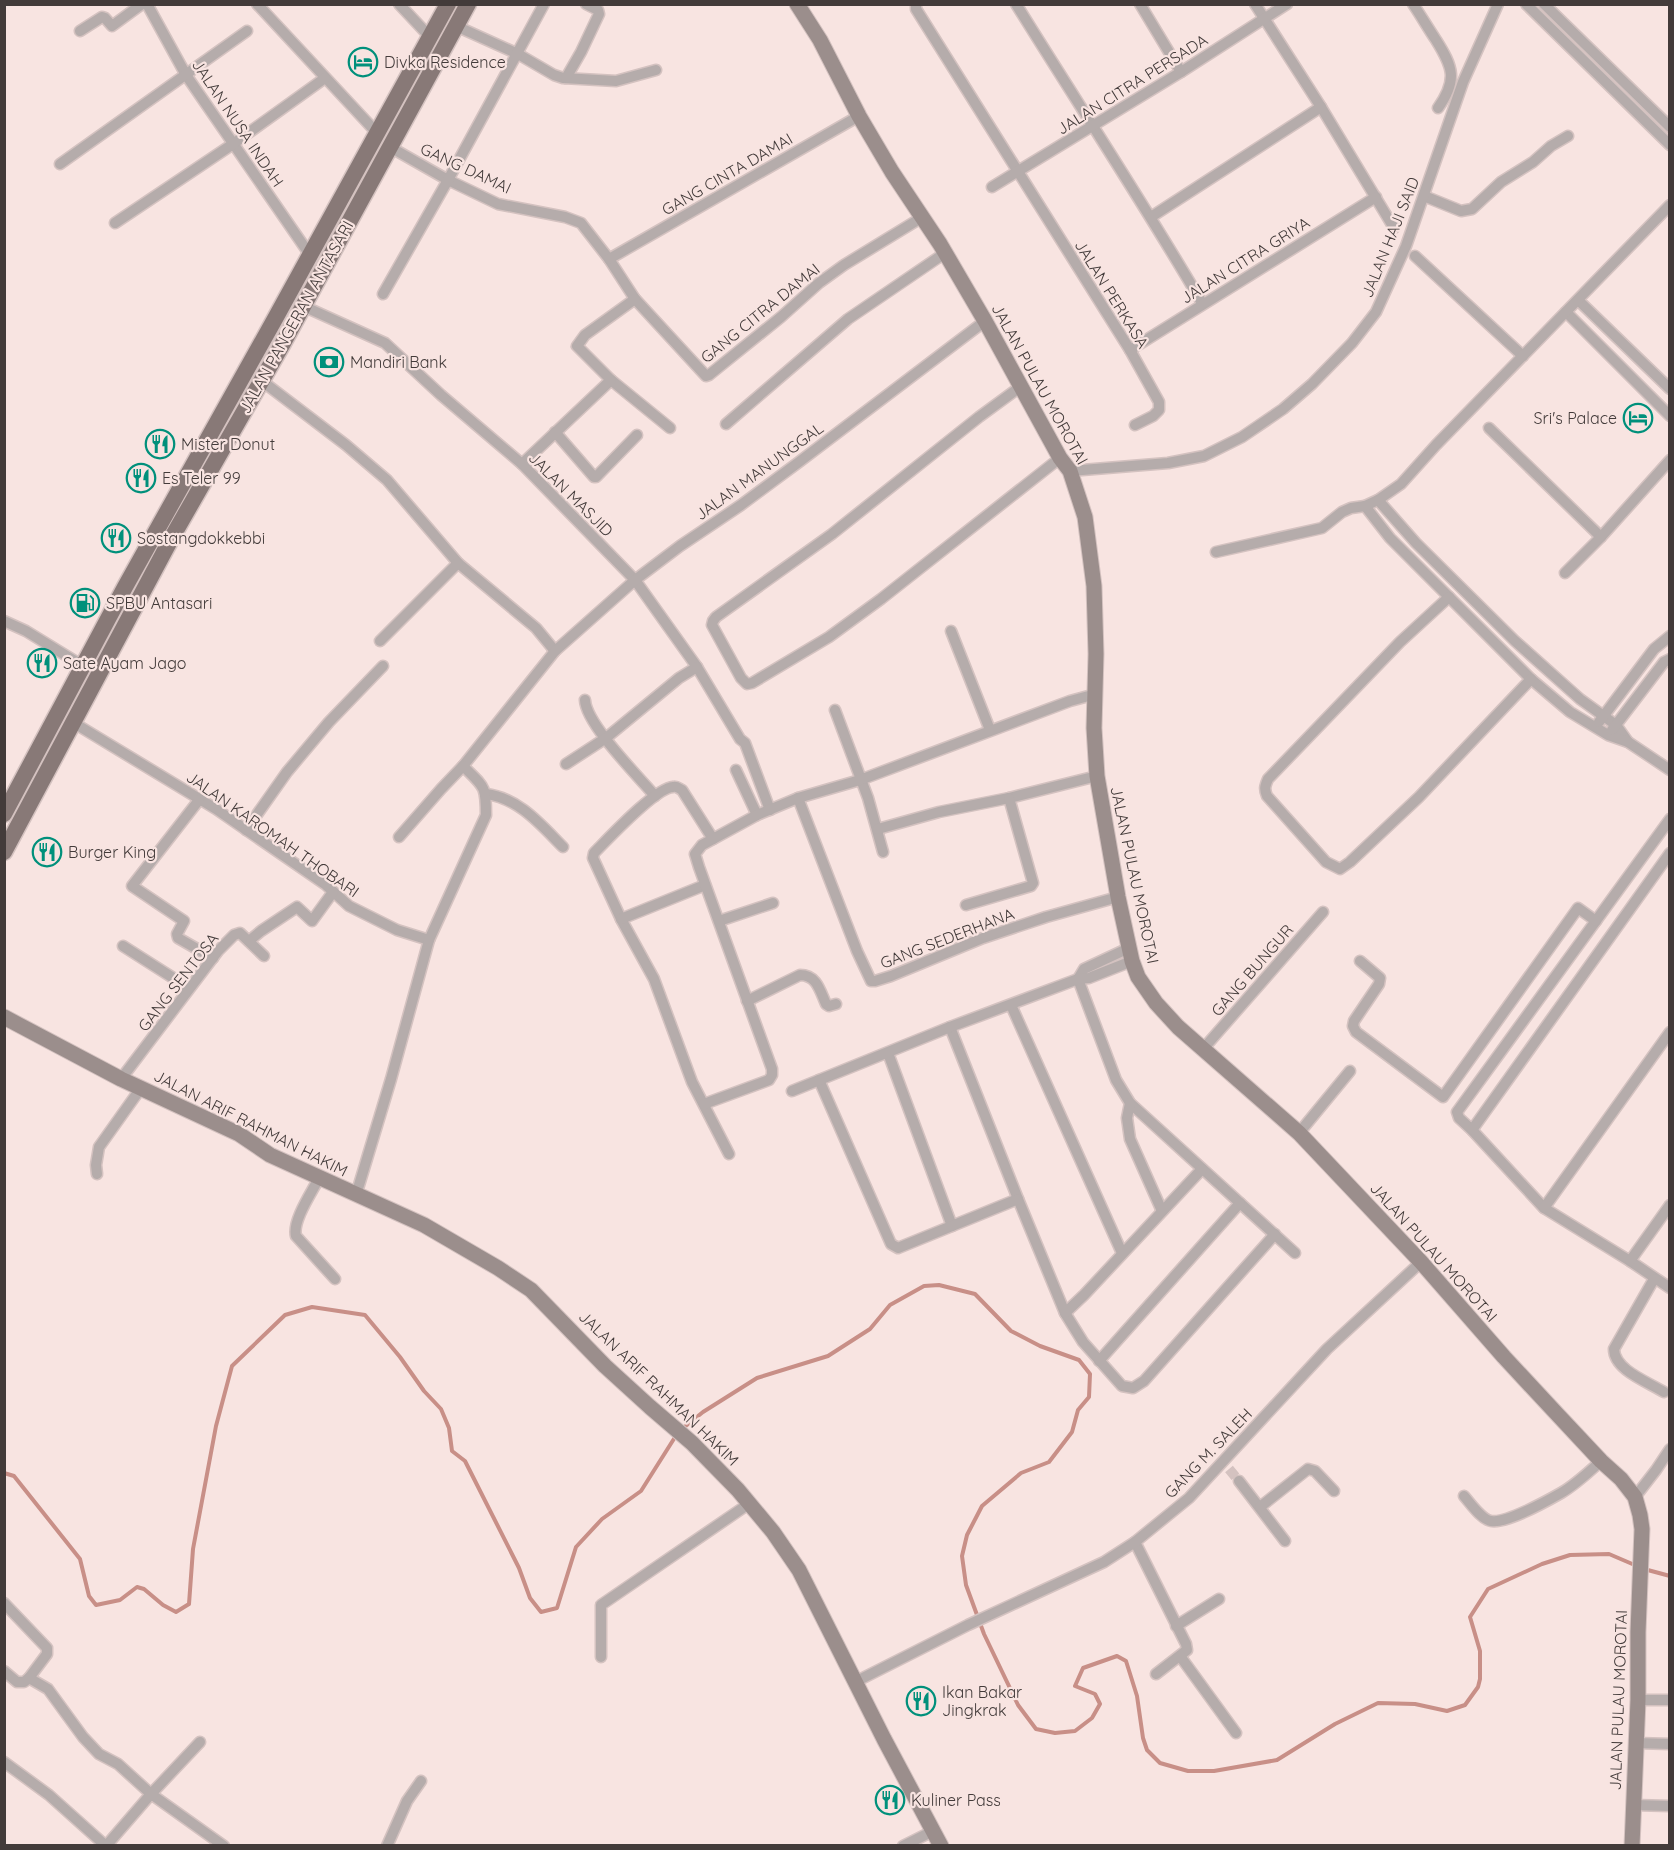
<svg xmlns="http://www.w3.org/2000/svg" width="1674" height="1850" font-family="Quicksand,sans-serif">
<rect width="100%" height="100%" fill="#f8e4e1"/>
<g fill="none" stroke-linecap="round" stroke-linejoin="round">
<g stroke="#c88f87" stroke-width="4">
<polyline points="682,1429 703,1412 757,1378 828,1356 870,1329 890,1305 924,1286 939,1285 975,1294 1011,1331 1040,1346 1079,1360 1090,1374 1089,1397 1078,1410 1072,1432 1049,1462 1021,1473 982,1506 967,1535 962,1556 966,1585 984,1634 1018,1705 1036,1729 1055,1733 1075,1731 1092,1718 1100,1704 1095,1694 1075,1686 1083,1668 1117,1656 1126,1661 1137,1696 1143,1738 1147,1750 1160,1763 1188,1771 1214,1771 1277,1760 1335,1724 1378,1703 1415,1704 1447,1711 1465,1705 1478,1687 1480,1679 1480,1651 1470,1617 1488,1589 1542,1564 1570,1555 1609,1554 1637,1566"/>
<polyline points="4,1473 14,1476 80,1559 89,1596 96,1605 120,1600 137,1587 144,1589 163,1605 176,1612 189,1604 193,1549 216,1426 232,1366 285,1315 312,1307 365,1315 400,1357 424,1391 441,1409 449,1428 452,1451 465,1461 519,1568 530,1598 541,1612 557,1608 576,1547 602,1519 641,1491 677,1434"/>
<polyline points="1644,1569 1670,1576"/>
</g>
<polyline stroke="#d4c2c0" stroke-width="10" stroke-dasharray="10 5" stroke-linecap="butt" points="1229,1469 1239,1481"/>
<g stroke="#d4c2c0" stroke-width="13">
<g id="street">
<polyline points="147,4 186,75 310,255"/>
<polyline points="257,4 377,133"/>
<polyline points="399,4 430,37"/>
<polyline points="916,4 916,9 1130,350 1159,402 1159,410 1153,416 1135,425"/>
<path d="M1016,4C1078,104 1143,202 1202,303"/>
<polyline points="1140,4 1181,72"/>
<polyline points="1255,4 1321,107 1394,228"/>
<path d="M1413,4C1421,16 1428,28 1436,40C1453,67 1458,80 1438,108"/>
<polyline points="1526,4 1670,145"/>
<polyline points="1544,4 1670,127"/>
<polyline points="456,26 518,54 554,75 563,78 616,81 656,70"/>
<polyline points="80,31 102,17 105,18 112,26 142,4"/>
<polyline points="566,78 581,52 599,14 598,10 586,4"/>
<polyline points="390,147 448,180 498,204 565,217 581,223 609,259 635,299 706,376 709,375 781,317 819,283 844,265 921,218"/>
<polyline points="60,164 247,31"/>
<polyline points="992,187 1181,72 1287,4"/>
<polyline points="1424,196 1461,211 1472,209 1501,182 1533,162 1551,146 1568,136"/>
<polyline points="1151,217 1321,107"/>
<polyline points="115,223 233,144 325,78"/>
<polyline points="1415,256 1523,356"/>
<polyline points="609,259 859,116"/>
<polyline points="383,294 448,180 544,4"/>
<polyline points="1578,300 1670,389"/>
<polyline points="303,306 385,343 441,395 522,464 635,580 697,667 740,739 745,743 770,810"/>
<polyline points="1566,312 1670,416"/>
<polyline points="1130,350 1376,197"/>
<polyline points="611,380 670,428"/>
<polyline points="262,381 346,445 387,480 458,563 536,628 555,651"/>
<polyline points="1020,387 979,417 832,534 716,617 713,621 712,625 741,678 747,684 752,683 829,637 881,599 1060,458"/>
<polyline points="726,424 848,319 945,253"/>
<polyline points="1489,428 1601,537"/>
<polyline points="555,432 594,477 596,477 637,435"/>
<polyline points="522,464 611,380 577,346 585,335 635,299"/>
<polyline points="1070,471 1168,463 1204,456 1242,437 1283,409 1312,384 1352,343 1376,312 1406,246 1463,82 1498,4"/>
<polyline points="1378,500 1416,543 1515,641 1580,699 1616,725 1628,742"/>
<polyline points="1365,506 1390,538 1531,679 1570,712 1608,735 1628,742 1670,770"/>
<polyline points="1216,552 1322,528 1342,512 1351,508 1365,506 1378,500 1401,484 1436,445 1670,205"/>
<polyline points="1565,573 1601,537 1670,460"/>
<path d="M1449,597L1400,642L1268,779C1265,786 1264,789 1267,796L1326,862L1340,869L1350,862L1419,797L1531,679"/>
<polyline points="4,621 26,631 83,666"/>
<polyline points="951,631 990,730"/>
<polyline points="380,641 458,563"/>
<path d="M585,700C586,724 638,776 655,796"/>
<polyline points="835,710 868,798 883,852"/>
<polyline points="1599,722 1654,649 1670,636"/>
<polyline points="74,723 216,809 326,885 349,906 397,930 429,940"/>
<polyline points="1612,730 1664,662 1670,659"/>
<polyline points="566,764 606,738 679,678 697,667"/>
<polyline points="736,770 757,815"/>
<path d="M486,794C519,798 541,825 563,847"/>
<polyline points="798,798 857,951 871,981 875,981 891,976 983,938 1046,917 1118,897"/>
<polyline points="199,800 132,886 184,921 177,934 178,938 213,958"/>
<polyline points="1670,819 1457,1112 1459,1118 1472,1130 1544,1208 1630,1261 1670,1288"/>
<polyline points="878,829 939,812 1009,798 1097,776"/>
<polyline points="246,830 287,772 329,722 383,666"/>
<polyline points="399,837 441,789 463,766 555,651 635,580 680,546 741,505 799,462 985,321"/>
<path d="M713,839L682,790C678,788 677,786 673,787C655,788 608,839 594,853L593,858L621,919L654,979L692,1082L729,1154"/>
<polyline points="966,905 1031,886 1033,883 1009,798"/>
<polyline points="621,919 705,885"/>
<polyline points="719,921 773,903"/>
<polyline points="249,941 261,931 297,907 312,921 333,892"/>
<polyline points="123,946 189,988"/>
<polyline points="1129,948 1084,969 1078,979 1116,1080 1130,1103 1295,1253"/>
<polyline points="1360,961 1380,978 1379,984 1354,1021 1353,1026 1356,1032 1443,1097 1578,908 1596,921"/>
<path d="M747,1001L800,975C817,975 820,991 826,1004L829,1006L836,1004"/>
<polyline points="1011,1005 1122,1253"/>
<polyline points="950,1027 1018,1199 1065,1313 1083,1342 1122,1386 1133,1388 1144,1381 1275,1234"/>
<polyline points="1204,1048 1323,912"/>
<polyline points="888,1053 952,1226"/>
<polyline points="121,1079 218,951 234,935 240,933 264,956"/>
<polyline points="819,1080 891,1244 898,1248 1018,1199"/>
<polyline points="792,1091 950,1027 1078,979 1089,978 1132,961"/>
<polyline points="1130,1103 1127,1118 1130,1139 1162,1211"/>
<polyline points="704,1104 769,1080 772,1075 772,1069 699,867 695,854 702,845 757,815 798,798 860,780 1070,701 1096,694"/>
<polyline points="1472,1130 1670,853"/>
<polyline points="1299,1133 1350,1071"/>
<polyline points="97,1174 96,1165 99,1147 141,1088"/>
<path d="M319,1178C312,1192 292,1221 296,1236L335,1279"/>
<path d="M356,1195L391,1079L429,940L486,815C486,785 484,787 463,766"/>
<polyline points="1544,1208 1670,1032"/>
<polyline points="1630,1261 1670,1205"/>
<path d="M1654,1279L1614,1349C1614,1370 1648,1382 1664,1392"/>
<polyline points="1065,1313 1084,1295 1202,1169"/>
<polyline points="1099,1361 1240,1203"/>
<polyline points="1239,1481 1285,1541"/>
<path d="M1464,1496C1471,1504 1481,1519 1491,1521C1505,1524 1547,1501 1561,1493C1575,1485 1589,1472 1601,1461"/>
<polyline points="1635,1497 1656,1470 1670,1449"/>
<polyline points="1260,1507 1308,1469 1315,1471 1334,1491"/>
<polyline points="1135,1542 1186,1644 1187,1650 1156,1674"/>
<polyline points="4,1603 47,1648 47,1654 29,1678"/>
<polyline points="1176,1626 1219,1599"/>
<polyline points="1180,1656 1236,1733"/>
<polyline points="601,1657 601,1605 750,1503"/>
<polyline points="4,1671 17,1682 24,1682 29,1678 48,1689 83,1737 99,1754 118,1764 151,1794 224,1846"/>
<polyline points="855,1682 968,1625 1104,1562 1135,1542 1189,1498 1327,1349 1421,1262"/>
<polyline points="1638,1700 1670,1700"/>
<polyline points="1636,1743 1670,1744"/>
<polyline points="4,1762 49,1795 106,1846"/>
<polyline points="1633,1805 1670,1806"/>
<polyline points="106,1846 151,1794 200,1742"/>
<polyline points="387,1846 407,1801 421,1781"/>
<polyline points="903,1846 933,1831"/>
</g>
</g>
<g stroke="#d4c2c0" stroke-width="17">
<g id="secondary">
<polyline points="797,4 820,40 859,116 892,172 940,244 985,321 1060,458 1070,471 1085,517 1094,586 1096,654 1094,728 1097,776 1118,897 1132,961 1138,977 1156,1003 1178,1027 1299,1133 1421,1262 1504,1357 1557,1414 1601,1461 1621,1479 1635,1497 1640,1515 1642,1529 1638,1632 1638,1700 1632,1846"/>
<polyline points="4,1017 121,1079 239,1134 270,1155 424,1225 498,1268 531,1290 605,1366 650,1407 692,1443 738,1490 773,1532 799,1570 884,1739 941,1846"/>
</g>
</g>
<g stroke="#d4c2c0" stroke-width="19">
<g id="primary">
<polyline points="4,814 125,587 276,317 448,4"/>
<polyline points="4,852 171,539 282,345 468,4"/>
</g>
</g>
<use href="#street" stroke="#b5acab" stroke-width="10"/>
<use href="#secondary" stroke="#9b8e8c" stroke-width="15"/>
<use href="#primary" stroke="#887977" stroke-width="16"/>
</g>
<defs>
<g id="hotel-ring" transform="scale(1.5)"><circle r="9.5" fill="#f8e4e1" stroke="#00907b" stroke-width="1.5"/><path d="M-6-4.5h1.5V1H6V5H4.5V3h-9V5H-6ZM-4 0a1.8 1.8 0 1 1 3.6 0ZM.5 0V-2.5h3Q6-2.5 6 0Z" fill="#00907b"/></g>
<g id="bank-ring" transform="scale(1.5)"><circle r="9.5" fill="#f8e4e1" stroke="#00907b" stroke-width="1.5"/><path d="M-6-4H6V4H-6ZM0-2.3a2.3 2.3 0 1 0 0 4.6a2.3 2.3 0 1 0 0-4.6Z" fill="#00907b"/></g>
<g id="restaurant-ring" transform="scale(1.5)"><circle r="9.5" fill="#f8e4e1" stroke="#00907b" stroke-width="1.5"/><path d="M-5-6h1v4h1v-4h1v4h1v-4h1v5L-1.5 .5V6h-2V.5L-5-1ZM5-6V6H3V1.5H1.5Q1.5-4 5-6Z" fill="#00907b"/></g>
<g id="fuel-ring" transform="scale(1.5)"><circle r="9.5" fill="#f8e4e1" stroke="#00907b" stroke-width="1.5"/><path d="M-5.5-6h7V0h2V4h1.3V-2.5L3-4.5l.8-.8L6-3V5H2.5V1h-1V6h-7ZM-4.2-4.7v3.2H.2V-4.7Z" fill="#00907b"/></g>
</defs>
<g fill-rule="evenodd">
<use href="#hotel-ring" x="363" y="62"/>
<use href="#bank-ring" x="329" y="362"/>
<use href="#hotel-ring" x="1638" y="418"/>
<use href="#restaurant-ring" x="160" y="444"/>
<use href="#restaurant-ring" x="141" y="478"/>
<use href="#restaurant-ring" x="116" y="538"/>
<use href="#fuel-ring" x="85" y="603"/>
<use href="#restaurant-ring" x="42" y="663"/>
<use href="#restaurant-ring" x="47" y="852"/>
<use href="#restaurant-ring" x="921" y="1701"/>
<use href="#restaurant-ring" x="890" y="1800"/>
</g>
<g text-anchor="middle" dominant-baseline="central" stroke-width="4.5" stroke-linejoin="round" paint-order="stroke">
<g font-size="16" fill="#433b3a" stroke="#f8e4e1" text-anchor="start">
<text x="384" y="62">Divka Residence</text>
<text x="350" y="362">Mandiri Bank</text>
<text x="1617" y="418" text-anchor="end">Sri's Palace</text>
<text x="181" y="444">Mister Donut</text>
<text x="162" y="478">Es Teler 99</text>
<text x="137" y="538">Sostangdokkebbi</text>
<text x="106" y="603">SPBU Antasari</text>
<text x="63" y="663">Sate Ayam Jago</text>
<text x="68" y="852">Burger King</text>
<text x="942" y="1692">Ikan Bakar<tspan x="942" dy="18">Jingkrak</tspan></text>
<text x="911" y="1800">Kuliner Pass</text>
</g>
<g font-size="16" fill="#433b3a" stroke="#f8e4e1">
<text transform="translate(1132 84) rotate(-32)">JALAN CITRA PERSADA</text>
<text transform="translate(238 123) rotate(56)">JALAN NUSA INDAH</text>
<text transform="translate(466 168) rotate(25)">GANG DAMAI</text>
<text transform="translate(727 174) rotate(-30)">GANG CINTA DAMAI</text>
<text transform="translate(1390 237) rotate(-68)">JALAN HAJI SAID</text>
<text transform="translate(1245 260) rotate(-32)">JALAN CITRA GRIYA</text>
<text transform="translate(1112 294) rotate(58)">JALAN PERKASA</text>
<text transform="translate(760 313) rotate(-39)">GANG CITRA DAMAI</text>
<text transform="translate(296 317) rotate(-61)">JALAN PANGERAN ANTASARI</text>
<text transform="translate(1040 384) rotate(61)">JALAN PULAU MOROTAI</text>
<text transform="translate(759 471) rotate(-36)">JALAN MANUNGGAL</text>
<text transform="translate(571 494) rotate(45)">JALAN MASJID</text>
<text transform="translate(273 834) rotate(35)">JALAN KAROMAH THOBARI</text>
<text transform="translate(1135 875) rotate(78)">JALAN PULAU MOROTAI</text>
<text transform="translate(947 938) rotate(-21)">GANG SEDERHANA</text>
<text transform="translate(1252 970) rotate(-49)">GANG BUNGUR</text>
<text transform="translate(178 982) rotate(-52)">GANG SENTOSA</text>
<text transform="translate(251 1123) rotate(27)">JALAN ARIF RAHMAN HAKIM</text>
<text transform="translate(1434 1252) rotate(48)">JALAN PULAU MOROTAI</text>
<text transform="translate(659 1388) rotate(44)">JALAN ARIF RAHMAN HAKIM</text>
<text transform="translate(1208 1453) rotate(-46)">GANG M. SALEH</text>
<text transform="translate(1618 1700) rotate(-88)">JALAN PULAU MOROTAI</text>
</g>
</g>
<rect width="1674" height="1850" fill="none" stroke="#433b3a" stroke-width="12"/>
</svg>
